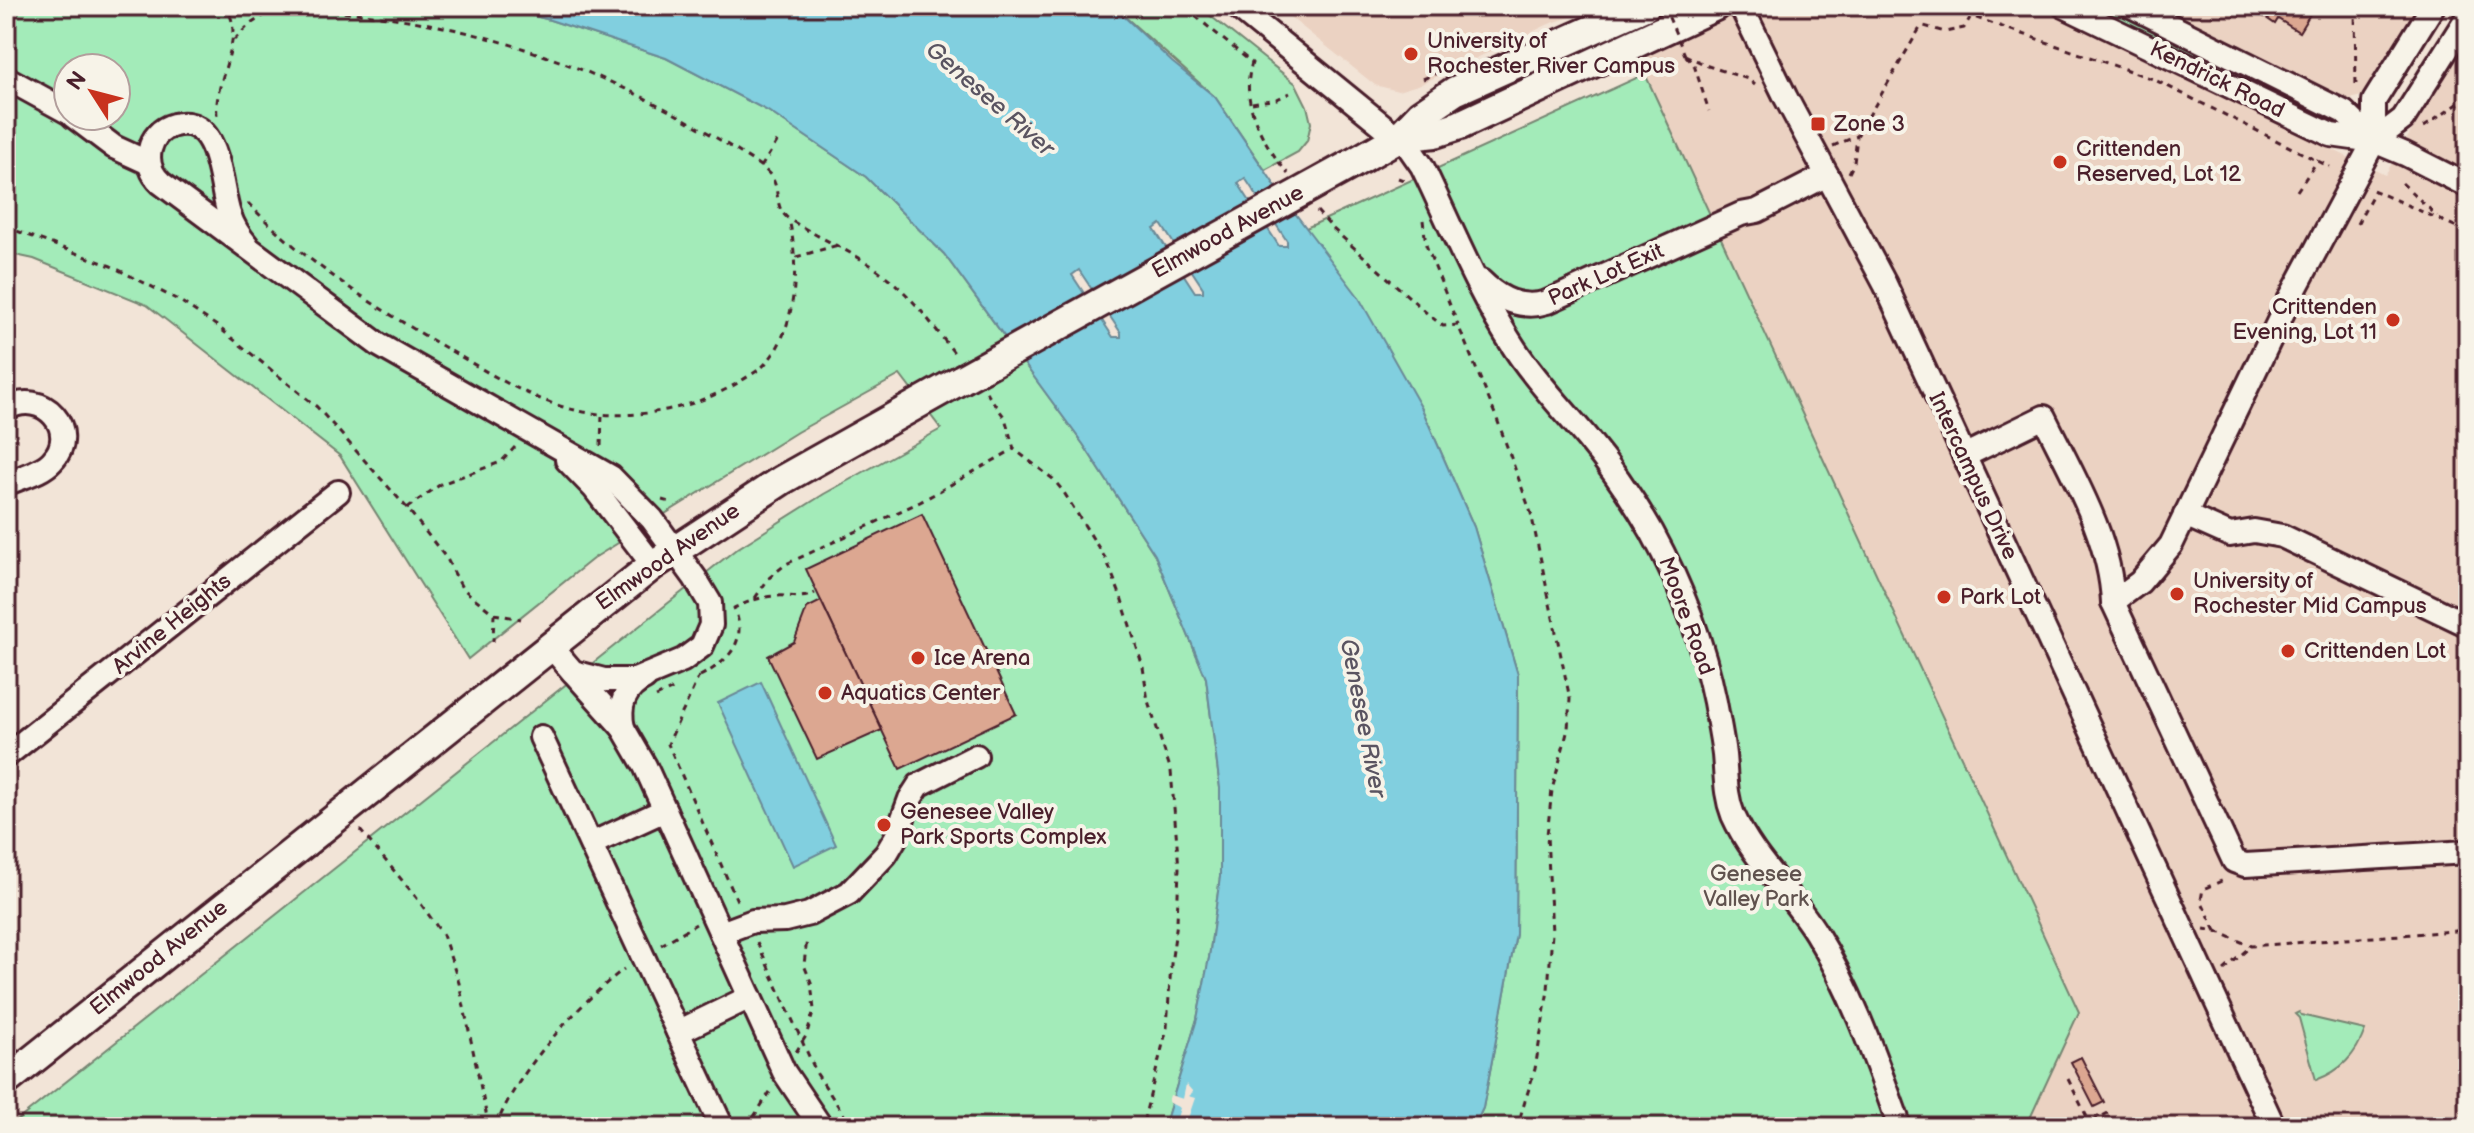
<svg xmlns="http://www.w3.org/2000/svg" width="2474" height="1133" font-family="'Balsamiq Sans',sans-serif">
<rect width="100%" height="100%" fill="#f2e4d7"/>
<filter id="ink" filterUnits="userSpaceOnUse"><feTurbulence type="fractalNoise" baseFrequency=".0125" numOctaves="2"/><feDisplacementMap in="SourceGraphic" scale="16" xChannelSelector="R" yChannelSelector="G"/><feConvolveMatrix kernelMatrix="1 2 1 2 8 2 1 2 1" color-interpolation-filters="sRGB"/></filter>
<g filter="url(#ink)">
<g fill="#ebd2c2">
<polygon points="1276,6 1604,6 1549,24 1421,84 1398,91 1375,85"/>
<polygon points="1741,6 2035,6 2385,175 2468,37 2468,1127 2026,1127 2079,1012 1636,54"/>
<polygon points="2158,6 2422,6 2370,88 2362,96 2340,101 2219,41"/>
</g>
<g fill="#a3ebb9" stroke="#768572" stroke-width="2" fill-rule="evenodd">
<path d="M6,6H495L550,20L666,58L768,111L866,177L944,254L1083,444L1155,555L1206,678L1220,788V877L1209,958L1197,1019L1164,1127H9L735,550L824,494L941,429L900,375L797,432L594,558L468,659L340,456L147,305L34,259L6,253ZM68,68H116V116H68Z"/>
<polygon points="1113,6 1198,6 1296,84 1307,106 1311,123 1307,141 1298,152 1265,170 1215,97"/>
<polygon points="2079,6 2116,6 2302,96 2298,102 2223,65 2192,58"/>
<polygon points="1645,74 2079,1012 2026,1127 1474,1127 1483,1108 1516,934 1518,675 1474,527 1422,409 1306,228"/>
<path d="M2299,1012L2301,1015L2365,1030C2356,1055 2341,1071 2316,1080L2299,1018L2295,1014Z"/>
</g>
<g fill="#81cfdf" stroke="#6b8997" stroke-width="2" fill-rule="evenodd">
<path d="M495,6H1113L1172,62L1215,97L1285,200L1358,296L1422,409L1474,527L1518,675L1516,934L1483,1108L1474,1127H1164L1197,1019L1209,958L1220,877V788L1206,678L1155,555L1083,444L944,254L866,177L768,111L666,58L550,20ZM1245,178L1287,241V246H1279L1238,183ZM1161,224L1203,288V292H1195L1154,229ZM1079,270L1121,333V337H1113L1072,275Z"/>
<polygon points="761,682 836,845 793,866 718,703"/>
</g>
<polygon fill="#f2e4d7" points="1186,1084 1193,1092 1188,1096 1195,1098 1185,1127 1170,1127 1172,1120 1176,1121 1180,1108 1168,1102 1170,1095 1183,1099"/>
<g fill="#dca791" stroke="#4a1f2b" stroke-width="2">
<polygon points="2254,6 2315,6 2299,32 2278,19 2275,24 2256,11 2258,9"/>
<polygon points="922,514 1016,714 900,769 806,569"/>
<polygon points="821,601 882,730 817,759 768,656 794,642 807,608"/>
<polygon points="2081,1057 2104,1102 2094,1107 2071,1062"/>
</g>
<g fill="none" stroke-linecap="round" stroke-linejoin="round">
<g stroke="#4a1f2b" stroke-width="28">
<g id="minor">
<path d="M1236,6L1408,146L1422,166C1451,226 1477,292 1515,349C1536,381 1562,408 1587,438C1611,467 1633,499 1652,532C1681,585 1703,643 1715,702C1718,719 1722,737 1724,755C1726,776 1725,795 1733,815C1752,858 1791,893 1816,933C1853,993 1876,1061 1900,1127"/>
<polyline points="1741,6 1786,98 1885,284 2274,1127"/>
<polyline points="2064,6 2331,135 2374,141 2405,154 2468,186"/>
<polyline points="2131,6 2344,112 2374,141"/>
<polyline points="6,78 68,112"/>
<polyline points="73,116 114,147 149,163"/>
<polyline points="2374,141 2374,101 2433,6"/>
<path d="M247,245C239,236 233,226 229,214C219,185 221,114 174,125C147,132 141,165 161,183L379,345L611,477L652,519L695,578L710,603L711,625L702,646L683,660L635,680H604L573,672L550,645"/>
<path d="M1481,281C1499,299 1522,310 1547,302L1741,214L1757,211L1827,175"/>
<path d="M6,409C43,387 81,431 52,461C41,473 20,477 6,484"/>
<path d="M1964,456L2044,417C2072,475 2110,536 2113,602L2234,861L2245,865L2468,852"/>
<polyline points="567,460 594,488 653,565"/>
<polyline points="2185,515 2230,535 2254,531 2282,536 2468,625"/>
<polyline points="2113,602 2140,582 2171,545 2286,306 2374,141 2403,119 2468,16"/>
<path d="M574,673L623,728C618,706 624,688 645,678"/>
<polyline points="623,728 645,766 784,1072 821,1127"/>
<polyline points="541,737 722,1127"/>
<polyline points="6,756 338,492"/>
<polyline points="591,844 665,810"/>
<polyline points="721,933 753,921 785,920 809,914 849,893 886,854 896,837 910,799 919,785 976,756"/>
<polyline points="678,1032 750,997"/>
</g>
</g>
<g stroke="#4a1f2b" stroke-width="34">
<g id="major">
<polyline points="1399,137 1435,133 1460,125 1715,6"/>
<polyline points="1350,165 1399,137 1421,114 1455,91 1645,6"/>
<polyline points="6,1081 653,565 782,480 962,379"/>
</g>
</g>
<g stroke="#4a1f2b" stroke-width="3" stroke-dasharray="6 6" stroke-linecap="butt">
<path d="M236,6C278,12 321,9 363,14C497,28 629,80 742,154C751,160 764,167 771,176C781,190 773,208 789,219C821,240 858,253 888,278C915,299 935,329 956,355"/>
<path d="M1189,6L1194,15L1252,63C1239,104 1264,144 1288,174"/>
<polyline points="1942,6 2153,79 2330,167"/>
<polyline points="2355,6 2356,90"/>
<polyline points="234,40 249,25 272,10"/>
<polyline points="1685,55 1708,66 1748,79 1755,85"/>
<polyline points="1686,56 1694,65 1709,111"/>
<polyline points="1423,79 1437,73"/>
<polyline points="1252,103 1277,99 1290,93"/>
<path d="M217,115C213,80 249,33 224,6"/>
<polyline points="2424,127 2468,97"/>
<polyline points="1833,146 1857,136 1920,28 1924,26 1945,32 1964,28 1970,18"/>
<polyline points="761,167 780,137"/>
<polyline points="1849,173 1854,163 1857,136"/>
<polyline points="1398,178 1406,181"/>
<polyline points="2402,183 2437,216"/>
<polyline points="2373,190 2468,232"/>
<polyline points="2297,191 2318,160"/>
<path d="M248,203C307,265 385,313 458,355C499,379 537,403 584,412C637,421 697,408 741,381C750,375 759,371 766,363C798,328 799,262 789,219"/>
<polyline points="1317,211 1332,228 1429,315 1443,326 1458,325 1497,419 1531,513 1570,699 1568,729 1552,790 1547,835 1552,933 1548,990 1535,1069 1517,1127"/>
<polyline points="1423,220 1426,245 1458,325"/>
<polyline points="2357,224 2375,190"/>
<polyline points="6,227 111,266 180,301 217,326 317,407 407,508 447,559 462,588 494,614 493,642"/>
<polyline points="796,257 838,245"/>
<polyline points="986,392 1005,418 1014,449 1053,479 1063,491 1107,561 1121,597 1143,667 1148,701 1171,771 1179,868 1177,922 1171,964 1167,1028 1142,1127"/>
<polyline points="601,446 602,414"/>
<polyline points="662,500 673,503"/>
<polyline points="407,508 441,484 501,462 516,446"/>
<polyline points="755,598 769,578 786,564 920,502 1014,449"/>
<polyline points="494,614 521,619"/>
<polyline points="699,676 668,744 738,903"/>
<path d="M700,676C728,662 749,641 734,608C748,602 761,596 777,596C791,595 801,600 815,593"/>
<polyline points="656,697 675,688"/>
<polyline points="360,830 416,897 443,935 459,983 489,1127"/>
<polyline points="2204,929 2216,931 2251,946 2468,930"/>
<polyline points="2216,931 2201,900 2203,889 2224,880"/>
<polyline points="757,942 817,1074 852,1127"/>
<polyline points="661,945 696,924"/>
<polyline points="2224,970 2251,946"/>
<polyline points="796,1052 806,1036 814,1010 811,982 804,965 807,938"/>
<polyline points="2068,1079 2092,1127"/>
<path d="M496,1127C515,1073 579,1003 624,969"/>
<polyline points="747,1127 772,1089"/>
<polyline points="2082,1127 2108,1113"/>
</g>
<use href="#minor" stroke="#f7f3e8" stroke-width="22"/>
<use href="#major" stroke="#f7f3e8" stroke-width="28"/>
<g stroke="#4a1f2b" stroke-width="34" stroke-linecap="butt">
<polyline id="major-bridge" points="962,379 1350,165"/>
</g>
<polyline stroke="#4a1f2b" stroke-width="3" stroke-dasharray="6 6" stroke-linecap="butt" points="1664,6 1685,55"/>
<use href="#major-bridge" stroke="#f7f3e8" stroke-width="28"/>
</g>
</g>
<g fill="#c8321e" stroke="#f7f3e8" stroke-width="3">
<circle cx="1411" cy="54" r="8"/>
<rect x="1810" y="116" width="16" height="16" rx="4"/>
<circle cx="2060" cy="162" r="8"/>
<circle cx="2393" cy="320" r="8"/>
<circle cx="2177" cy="594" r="8"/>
<circle cx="1944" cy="597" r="8"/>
<circle cx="2288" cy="651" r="8"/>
<circle cx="918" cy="658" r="8"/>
<circle cx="825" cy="693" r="8"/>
<circle cx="884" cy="825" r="8"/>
</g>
<g text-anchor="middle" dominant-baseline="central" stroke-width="8" stroke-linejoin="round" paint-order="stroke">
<g font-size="22" fill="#4a1f2b" stroke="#f7f3e8" text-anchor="start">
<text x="1427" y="41">University of<tspan x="1427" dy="25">Rochester River Campus</tspan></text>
<text x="1834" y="124">Zone 3</text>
<text x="2076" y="149">Crittenden<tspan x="2076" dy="25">Reserved, Lot 12</tspan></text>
<text x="2377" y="307" text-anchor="end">Crittenden<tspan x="2377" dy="25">Evening, Lot 11</tspan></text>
<text x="2193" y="581">University of<tspan x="2193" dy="25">Rochester Mid Campus</tspan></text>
<text x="1960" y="597">Park Lot</text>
<text x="2304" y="651">Crittenden Lot</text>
<text x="934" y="658">Ice Arena</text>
<text x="841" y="693">Aquatics Center</text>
<text x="900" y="812">Genesee Valley<tspan x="900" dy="25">Park Sports Complex</tspan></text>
</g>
<g font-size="22" fill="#4a1f2b" stroke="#f7f3e8">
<text transform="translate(2217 80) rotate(26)">Kendrick Road</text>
<text transform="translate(1228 232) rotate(-29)">Elmwood Avenue</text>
<text transform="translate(1606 275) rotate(-24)">Park Lot Exit</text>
<text transform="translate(1973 476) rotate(65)">Intercampus Drive</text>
<text transform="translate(668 557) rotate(-35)">Elmwood Avenue</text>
<text transform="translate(1686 616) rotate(70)">Moore Road</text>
<text transform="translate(172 624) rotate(-39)">Arvine Heights</text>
<text transform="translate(159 958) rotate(-39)">Elmwood Avenue</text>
</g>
<g font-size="22" fill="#60524e" stroke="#f7f3e8">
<text x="1756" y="874">Genesee<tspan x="1756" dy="25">Valley Park</tspan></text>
</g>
<g font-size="24" font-style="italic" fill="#5a5461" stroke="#f7f3e8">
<text transform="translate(990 99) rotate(41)">Genesee River</text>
<text transform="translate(1363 718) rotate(79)">Genesee River</text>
</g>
</g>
<rect width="2474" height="1133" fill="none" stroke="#f7f3e8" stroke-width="32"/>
<rect x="16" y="16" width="2442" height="1101" fill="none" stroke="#4a1f2b" stroke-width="3" filter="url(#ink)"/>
<g transform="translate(92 92) rotate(306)"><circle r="38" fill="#f7f3e8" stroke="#b29e9c" stroke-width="2"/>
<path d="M0-6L14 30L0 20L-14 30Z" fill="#c8321e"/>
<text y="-12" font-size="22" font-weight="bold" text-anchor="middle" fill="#4a1f2b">N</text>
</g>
</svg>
